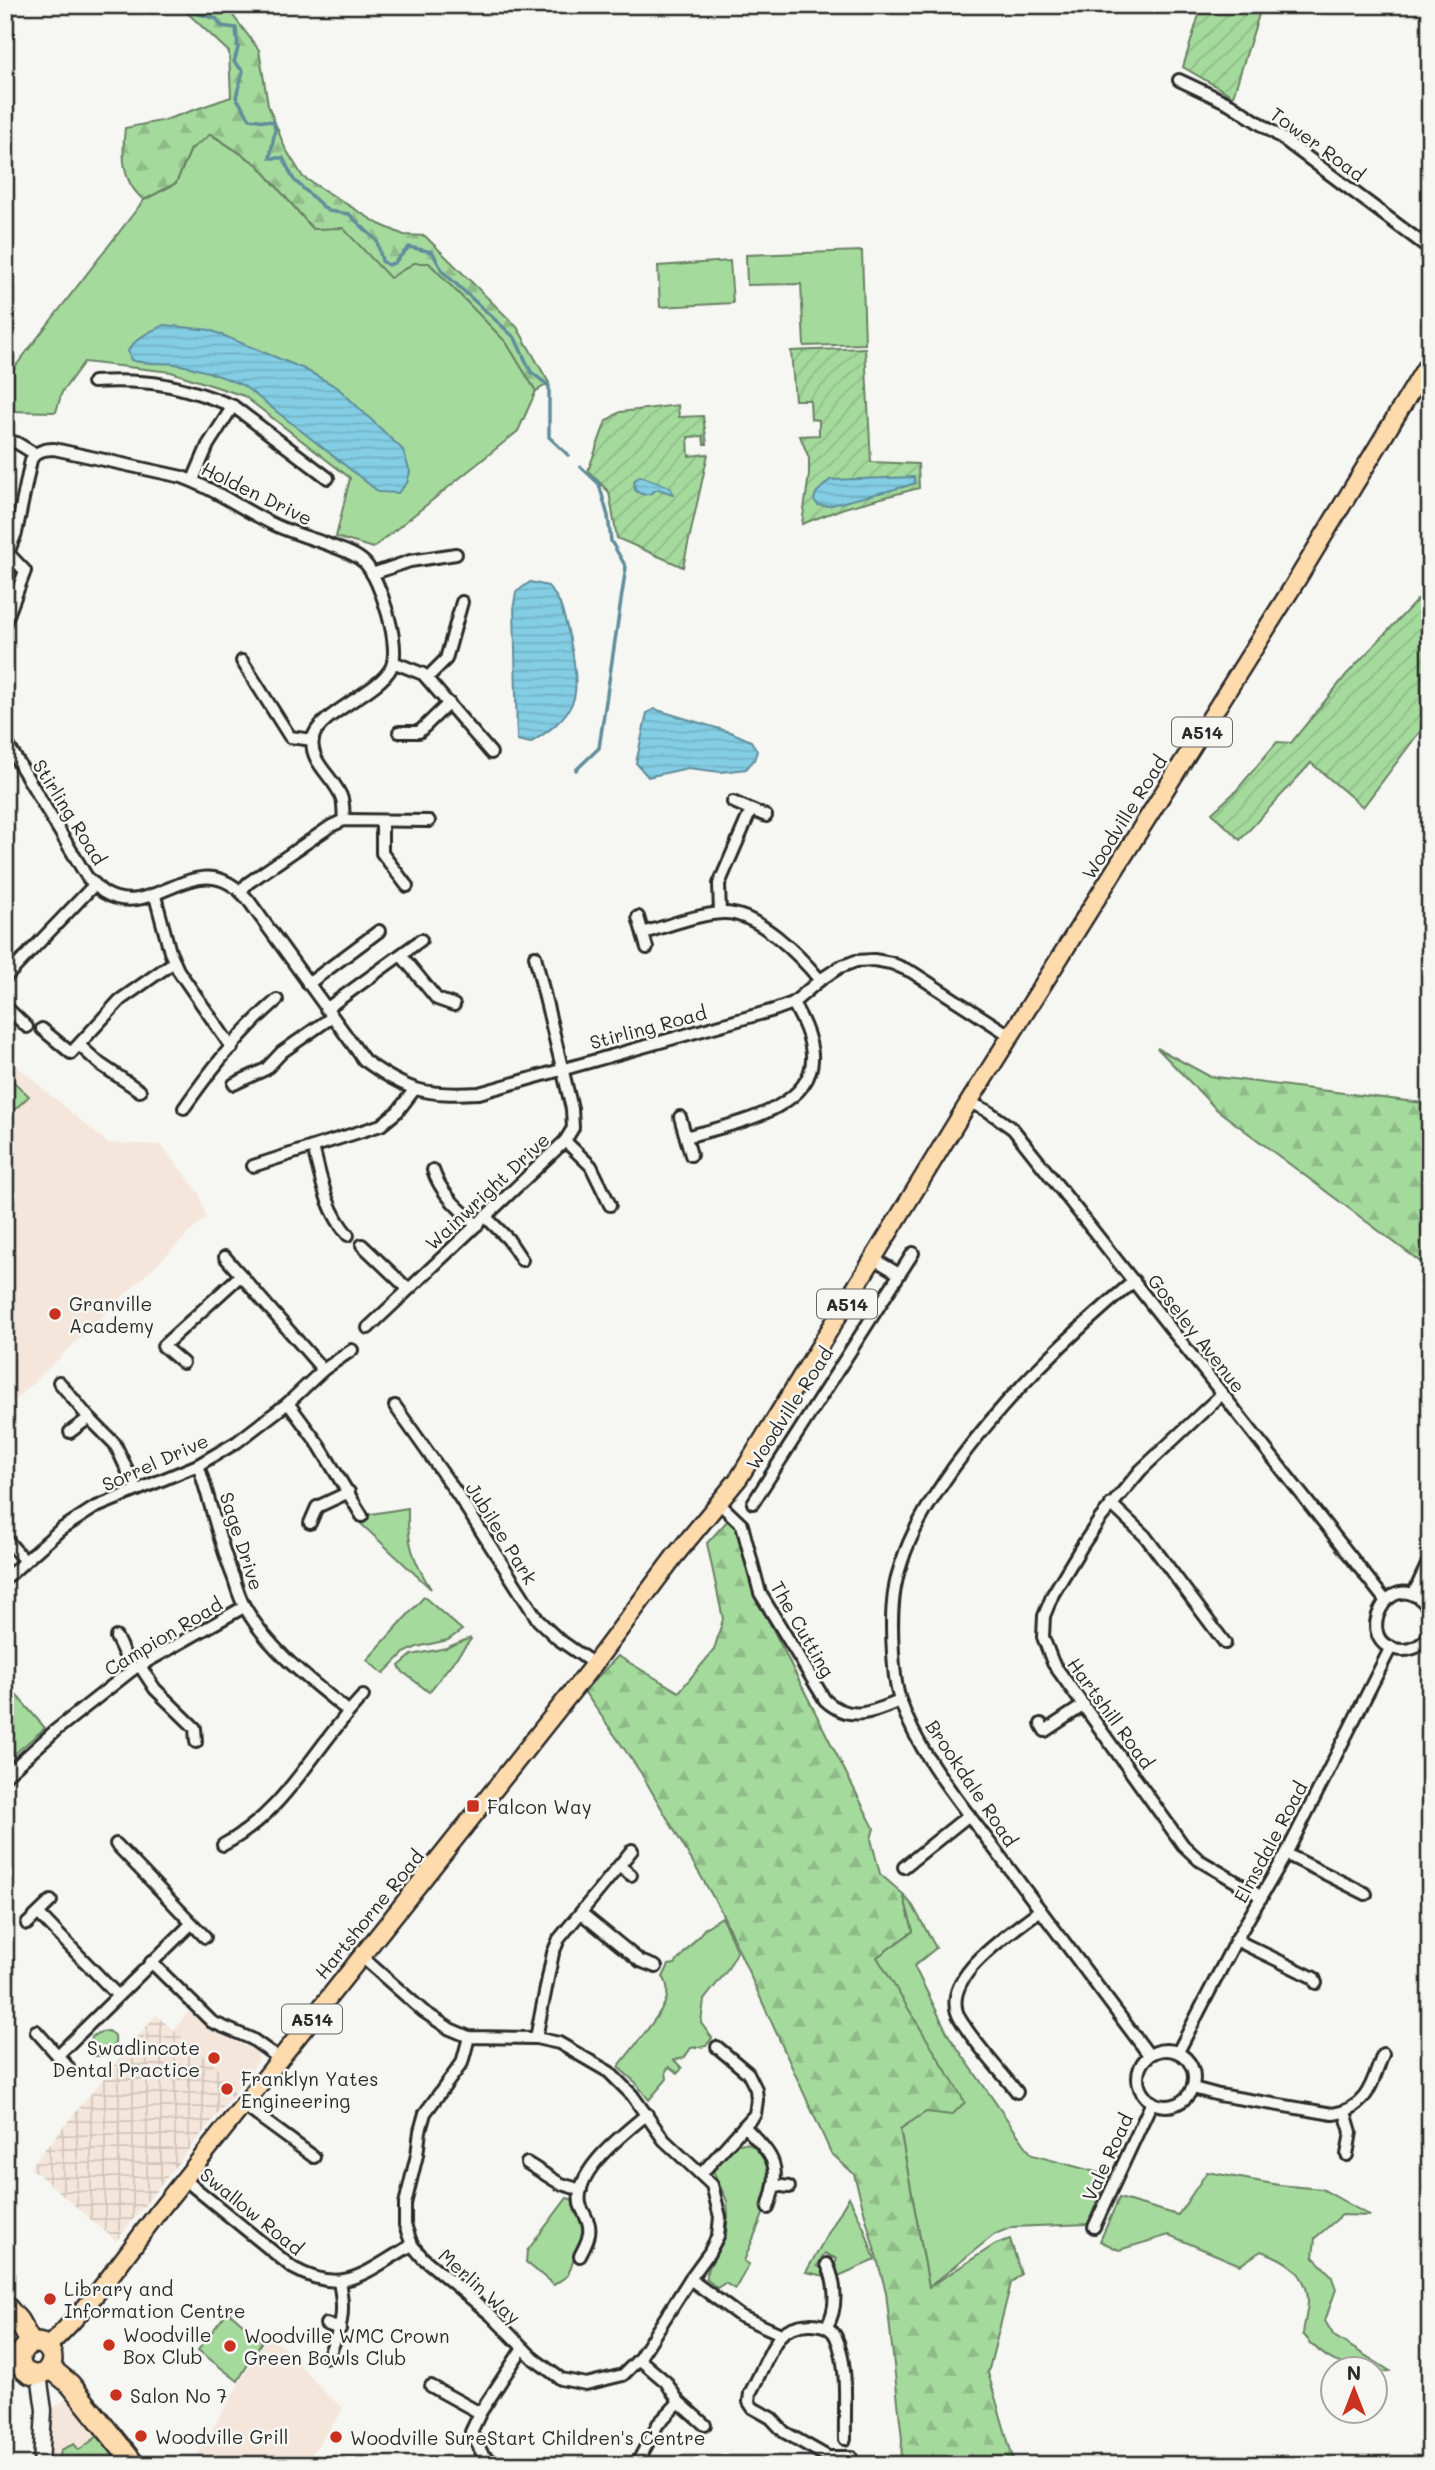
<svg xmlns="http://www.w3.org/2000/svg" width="1435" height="2470" font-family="Mali,sans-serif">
<defs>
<pattern id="industrial-grid" width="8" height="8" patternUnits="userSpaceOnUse" patternTransform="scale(1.75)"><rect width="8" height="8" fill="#f4e6da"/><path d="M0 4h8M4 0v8" fill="none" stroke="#d1c5bb"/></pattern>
<pattern id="forest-firs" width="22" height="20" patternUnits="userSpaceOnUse" patternTransform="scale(1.75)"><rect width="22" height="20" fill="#a5da9d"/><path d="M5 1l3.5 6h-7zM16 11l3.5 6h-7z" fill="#8ebb87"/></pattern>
<pattern id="garden-furrows" width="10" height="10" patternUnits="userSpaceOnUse" patternTransform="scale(1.75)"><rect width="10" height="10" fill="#a5da9d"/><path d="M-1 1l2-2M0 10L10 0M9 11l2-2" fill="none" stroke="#8ebb87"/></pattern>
<pattern id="water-rules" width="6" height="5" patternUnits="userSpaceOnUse" patternTransform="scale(1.75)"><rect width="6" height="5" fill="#83cee4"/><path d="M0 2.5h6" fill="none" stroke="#71b1c4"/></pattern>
</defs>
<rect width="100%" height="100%" fill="#f6f6f2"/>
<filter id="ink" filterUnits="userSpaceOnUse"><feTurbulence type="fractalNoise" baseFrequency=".0143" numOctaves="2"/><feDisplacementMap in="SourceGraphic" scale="14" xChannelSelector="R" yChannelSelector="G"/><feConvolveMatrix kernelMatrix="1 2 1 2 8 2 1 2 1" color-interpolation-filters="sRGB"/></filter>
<g filter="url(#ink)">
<g fill="#f4e6da">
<polygon points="5,1056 107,1143 161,1145 199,1193 206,1217 5,1410"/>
<polygon points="188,2012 212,2030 257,2052 259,2060 239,2087 173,2031"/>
<polygon points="272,2334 325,2393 343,2408 338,2417 304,2465 191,2465 264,2342"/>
<polygon points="66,2399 118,2458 123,2465 47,2465 50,2411"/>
</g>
<polygon fill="url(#industrial-grid)" points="156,2015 239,2087 116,2241 30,2167"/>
<g fill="#a5da9d" stroke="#688264" stroke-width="2">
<polygon points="210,134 258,165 313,229 343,227 390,277 414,263 429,263 506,342 536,391 518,431 373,548 336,537 350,478 244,396 171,372 84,362 62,392 56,412 5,411 5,375 11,372 144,200 176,183 191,149"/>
<polygon points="862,251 865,344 804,346 801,284 747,285 746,255"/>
<polygon points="730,261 733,303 660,307 658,266"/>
<polygon points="5,1074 29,1096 5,1119"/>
<path d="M408,1508C407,1542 412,1559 431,1589L358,1521L371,1514Z"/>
<polygon points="424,1597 462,1630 448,1640 417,1647 404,1653 383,1674 367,1660"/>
<polygon points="470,1638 471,1639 429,1692 403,1672 399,1666 412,1655 446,1648"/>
<polygon points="5,1682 45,1728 5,1762"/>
<polygon points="903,1894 913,1906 936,1948 914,1966 949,2036 1032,2155 1107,2175 1088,2224 1012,2227 995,2234 929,2287 900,2129 926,2111 877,1957 913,1931"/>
<path d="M722,1917L737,1952L726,1972L704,2000L701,2023L712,2038L706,2046L691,2048L684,2058L674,2060L682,2068L678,2073L669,2067L666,2071L667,2079L649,2100L635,2082L618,2067C631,2050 656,2021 665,2003C669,1995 668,1983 663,1977L669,1965L675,1964L705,1928Z"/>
<path d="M108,2031L115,2036C117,2050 108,2055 95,2056C83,2041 93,2032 108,2031Z"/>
<path d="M745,2143C763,2147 773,2166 770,2184C768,2195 762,2201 764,2212L744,2261L749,2264L735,2289L725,2283L717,2288L706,2279V2274L726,2235L728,2217L727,2201L713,2171L734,2145Z"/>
<path d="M1207,2172L1279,2185L1322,2189L1370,2216L1342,2215L1315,2238L1313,2257L1331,2275L1336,2289L1325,2321L1334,2336L1390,2371L1376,2373V2368C1341,2368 1325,2361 1303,2334C1304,2323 1308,2311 1308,2300C1307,2272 1285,2259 1261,2251L1240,2265L1169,2235L1119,2250L1100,2241L1119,2198L1178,2215Z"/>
<polygon points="849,2197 864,2228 875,2260 836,2277 834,2267 837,2259 825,2253 817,2266 829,2273 830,2277 806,2272"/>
<polygon points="567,2198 574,2200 583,2232 568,2275 554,2285 526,2262 527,2251"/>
<polygon points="228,2311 262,2341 238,2381 198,2350"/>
<polygon points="98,2436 117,2458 117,2462 113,2465 65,2465 60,2456 61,2450 74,2444 79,2450"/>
</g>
<g fill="url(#forest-firs)" stroke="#688264" stroke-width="2">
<path d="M179,5H225L259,50L268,105L285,148L303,177L379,224L404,235L425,236L517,327L549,383L536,391L506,342L429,263H414L390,278L343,228L313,229L258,165L211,134L191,149L176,183L144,200C121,182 122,155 125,128L165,120L231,97L229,52Z"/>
<polygon points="1157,1048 1209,1076 1430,1104 1430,1269 1216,1109"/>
<polygon points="730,1518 738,1525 744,1560 755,1594 874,1828 871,1839 880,1874 903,1894 913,1931 877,1957 965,2102 952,2115 926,2112 900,2129 929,2287 996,2244 1010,2239 1021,2274 1011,2283 988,2373 1015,2465 901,2465 902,2439 886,2292 854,2174 831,2153 720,1909 641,1773 584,1691 618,1656 679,1692 714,1650 723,1619 707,1543"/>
</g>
<g fill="url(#garden-furrows)" stroke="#688264" stroke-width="2">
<polygon points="1202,5 1262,5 1233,96 1183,67"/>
<polygon points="865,348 871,462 918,464 919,488 844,508 802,524 809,475 809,458 800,436 819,435 819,420 811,419 810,400 795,400 791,351"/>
<polygon points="678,405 679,417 703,416 707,444 704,444 703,436 688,437 689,456 708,454 683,567 617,538 609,492 588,471 606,421 620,412"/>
<polygon points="1430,566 1430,718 1363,807 1311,763 1240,840 1212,813 1236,791 1277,742 1291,743 1347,674 1420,597"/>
</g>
<g fill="url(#water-rules)" stroke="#608d9a" stroke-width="2">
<path d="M164,325L210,330L304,369L337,387L403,450L410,472L407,483L398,493L379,492L244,386C222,376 199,368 175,364C160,362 145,365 131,360L128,351C136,337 150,332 164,325Z"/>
<path d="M640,476L670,487L673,494L658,489C649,495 643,497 635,490L634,481Z"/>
<polygon points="914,477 915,483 907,486 828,506 818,505 814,500 816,493 830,480"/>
<path d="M530,582L548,586C552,591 557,597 560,604C568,626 581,680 573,701C566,720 546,733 530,743L517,740L514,604L516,592Z"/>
<polygon points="654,709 733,733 751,741 757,751 754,760 746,769 721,772 688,768 648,777 636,763 647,713"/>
</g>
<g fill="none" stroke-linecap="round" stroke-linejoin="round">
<g stroke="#608d9a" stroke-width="3.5">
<polyline points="189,5 193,12 217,19 221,26 236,28 238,48 234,62 243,71 236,97 250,119 274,122 275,130 270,158 283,158 294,180 328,211 349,214 377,241 382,261 388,265 394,263 409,247 432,252 443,272 515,338 531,372 549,386 549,437 568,455"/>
<polyline points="576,770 599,748 626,567 611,541 608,516 599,484 581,467"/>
</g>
<g stroke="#2b2b2b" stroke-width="16">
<g id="street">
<polyline points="1179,80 1230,104 1279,136 1430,249"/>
<path d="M93,382C151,379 180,385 233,406L208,445L193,480"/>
<polyline points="233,406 328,478"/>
<polyline points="5,440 17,443 35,454"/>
<path d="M5,555L8,553L16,533L31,460C36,451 44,449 54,449L182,477C216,489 244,511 277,526C293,533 310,538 327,544C339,549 355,553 365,563C380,579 402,647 391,668C379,692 318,714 313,738C308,763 336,778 342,799C344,806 343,814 344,820"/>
<polyline points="5,565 8,570 5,577"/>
<polyline points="372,574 410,561 456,554"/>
<polyline points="5,623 25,571 8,553"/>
<polyline points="242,661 290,737 313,740"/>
<polyline points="393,662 423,674 491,753"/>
<polyline points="427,678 446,659 462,602"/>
<polyline points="399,732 419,732 449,703"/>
<path d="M5,740L87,877C92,882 98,888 103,892C155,925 198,838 249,901L364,1060C408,1092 426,1096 479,1093L774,1010L793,1003L820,980L840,967L856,961L874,960L891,963L912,972L1011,1036"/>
<polyline points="733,802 766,816"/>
<polyline points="382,821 382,853 407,886"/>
<polyline points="241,891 248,883 331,826 344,820 429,821"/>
<polyline points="155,896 170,952 178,970 232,1048"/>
<polyline points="720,913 719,884 751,810"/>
<polyline points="638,917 647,948"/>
<path d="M643,933C668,926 697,914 723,913C758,912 799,955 820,980"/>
<polyline points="401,955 437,999 454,1005"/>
<polyline points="5,978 95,884"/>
<polyline points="308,984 379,931"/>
<polyline points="5,1006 27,1027"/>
<polyline points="326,1009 421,940"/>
<polyline points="42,1029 71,1053 120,1000 174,962"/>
<polyline points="79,1045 100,1064 140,1091"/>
<polyline points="234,1084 266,1069 282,1052 332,1017"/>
<polyline points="969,1102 988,1111 1013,1129 1385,1600"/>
<path d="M184,1108C211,1069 241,1031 277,1000"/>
<polyline points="680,1117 691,1155"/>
<path d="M686,1137C727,1125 816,1111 812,1054C810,1035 802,1019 793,1003"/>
<polyline points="565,1141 591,1166 610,1205"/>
<path d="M313,1147C321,1178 326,1210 348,1235"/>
<polyline points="253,1166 381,1125 398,1111 414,1090"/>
<path d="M433,1170C441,1194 459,1209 477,1225"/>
<polyline points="485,1216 508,1239 522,1260"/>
<polyline points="362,1245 408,1289"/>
<polyline points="225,1257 323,1370"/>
<polyline points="874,1259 899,1274"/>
<path d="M1134,1281C1067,1337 1006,1396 954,1467C933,1497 912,1529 901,1564C891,1592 891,1623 893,1653C894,1669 895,1685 900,1700C919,1756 962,1805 996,1851C1047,1919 1098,1987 1149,2055"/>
<polyline points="368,1328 565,1141 573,1128 572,1109 535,956"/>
<polyline points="183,1363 163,1346 241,1275"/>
<polyline points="59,1382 89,1418 115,1444 136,1489"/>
<polyline points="1222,1394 1141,1470 1100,1519 1082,1546 1053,1594 1044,1616 1043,1637 1053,1663 1183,1845 1199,1860 1262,1897"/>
<polyline points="288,1403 319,1445 362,1516"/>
<polyline points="395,1406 458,1495 538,1620 558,1639 594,1664"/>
<polyline points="70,1432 89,1418"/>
<path d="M198,1465C211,1503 219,1542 234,1579C237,1589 240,1600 246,1609C270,1651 311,1681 348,1711"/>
<polyline points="753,1503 913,1253"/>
<path d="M720,1504L742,1525L760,1593L825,1700C850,1723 873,1712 900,1701"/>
<polyline points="1111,1504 1145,1536 1225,1643"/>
<polyline points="310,1523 317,1507 349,1492"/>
<polyline points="5,1538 24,1560"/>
<polyline points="5,1579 60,1530 94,1508 198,1465 237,1442 288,1403 323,1370 352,1350"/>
<polyline points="1413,1595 1427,1565"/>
<path d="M1430,1610C1392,1555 1346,1648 1403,1650C1416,1650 1424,1643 1430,1634"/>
<polyline points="116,1637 132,1670"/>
<polyline points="140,1666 155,1689 195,1728 196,1742"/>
<polyline points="1041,1724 1045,1731 1084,1705"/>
<polyline points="5,1776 56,1730 132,1670 244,1607"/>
<polyline points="116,1844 205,1937"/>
<path d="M223,1845C285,1813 315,1746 363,1696"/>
<polyline points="1286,1854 1366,1894"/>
<polyline points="620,1866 631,1875"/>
<polyline points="904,1867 969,1815"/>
<polyline points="581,1913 640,1961 656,1967"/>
<polyline points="39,1914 117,1995"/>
<polyline points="27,1924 51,1901"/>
<polyline points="1236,1940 1314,1978 1316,1983"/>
<polyline points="362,1957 423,2011 450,2029 469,2037 536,2038 559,2043 609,2072 632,2095 664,2140 712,2185 720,2217 718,2236 709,2253 690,2279 639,2359 623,2375 586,2384 561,2379 534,2359 491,2315 423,2258 412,2245 405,2225 405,2204 417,2155 420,2131 425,2113 462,2063 469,2037"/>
<polyline points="151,1962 212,2022 252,2039 280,2059"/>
<polyline points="36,2031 68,2067"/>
<polyline points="536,2038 553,1953 559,1939 632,1850"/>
<circle cx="1166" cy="2078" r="28"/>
<polyline points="1178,2052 1236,1940 1286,1854 1391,1647"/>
<polyline points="58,2055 191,1924"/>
<path d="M1193,2088L1219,2095L1333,2114C1368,2108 1372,2083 1383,2054"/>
<path d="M1017,2092C998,2068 975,2044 960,2019C936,1978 1013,1932 1040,1910"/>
<polyline points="243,2105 314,2157"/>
<polyline points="1345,2112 1351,2132 1347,2155"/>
<path d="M744,2126C775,2158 782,2164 768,2208"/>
<polyline points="527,2163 559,2183 581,2190"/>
<polyline points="702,2173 755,2114 757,2100 756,2089 748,2073 717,2047"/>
<path d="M184,2179L293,2268C345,2297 366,2271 412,2245"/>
<polyline points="775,2185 789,2187"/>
<polyline points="1094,2227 1152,2102"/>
<path d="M580,2256C585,2246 591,2236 589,2225C587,2217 582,2211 580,2204C574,2170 625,2133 647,2114"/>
<path d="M827,2264C836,2282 838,2308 827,2326"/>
<polyline points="690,2279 740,2316 781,2334"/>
<polyline points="326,2324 340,2329"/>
<path d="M328,2357C341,2327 346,2315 339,2282"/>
<polyline points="639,2359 666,2382 679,2402 705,2425"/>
<polyline points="431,2386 480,2413"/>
<path d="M845,2439C844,2407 849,2367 836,2337C827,2318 792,2322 780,2336C770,2348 759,2378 750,2393L749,2402L753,2408L771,2418L784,2432L828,2457H851"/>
<polyline points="495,2465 483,2455 471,2432 480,2413 522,2349"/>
<polyline points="636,2465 658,2424 679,2402"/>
</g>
</g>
<g stroke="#2b2b2b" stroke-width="19">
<polyline id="secondary" points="39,2375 44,2410 41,2465"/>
</g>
<g stroke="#2b2b2b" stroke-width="21">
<g id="primary">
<path d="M47,2347C90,2307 124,2258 159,2211L594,1664L674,1557L739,1478L969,1102L1292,588L1430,360"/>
<polyline points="5,2358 19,2358"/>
</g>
</g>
<g stroke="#2b2b2b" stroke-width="24">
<g id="highway">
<polyline points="5,2305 18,2320 31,2343"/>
<circle cx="36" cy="2359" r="16"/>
<polyline points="49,2367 70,2384 135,2465"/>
</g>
</g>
<use href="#street" stroke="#f6f6f2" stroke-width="10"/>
<use href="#secondary" stroke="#f6f6f2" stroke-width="14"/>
<use href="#primary" stroke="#fedbac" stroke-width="16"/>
<use href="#highway" stroke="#fedbac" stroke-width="19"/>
</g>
</g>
<g fill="#c8321e" stroke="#f6f6f2" stroke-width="2.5">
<circle cx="55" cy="1314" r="7"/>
<rect x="466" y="1799" width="14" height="14" rx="3.5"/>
<circle cx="214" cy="2058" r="7"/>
<circle cx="227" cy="2089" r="7"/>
<circle cx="50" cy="2299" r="7"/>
<circle cx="109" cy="2345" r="7"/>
<circle cx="230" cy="2346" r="7"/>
<circle cx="116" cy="2395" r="7"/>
<circle cx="141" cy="2436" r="7"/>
<circle cx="336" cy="2437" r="7"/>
</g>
<g text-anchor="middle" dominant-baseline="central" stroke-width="5" stroke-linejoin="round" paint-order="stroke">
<g fill="#f6f6f2" stroke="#686867" stroke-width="2">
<rect x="1172" y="717.5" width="60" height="29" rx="5"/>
<rect x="817" y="1289.5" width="60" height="29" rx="5"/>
<rect x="282" y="2004.5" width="60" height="29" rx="5"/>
</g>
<g font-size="18" font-weight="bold" fill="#2b2b2b">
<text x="1202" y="732">A514</text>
<text x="847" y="1304">A514</text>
<text x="312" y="2019">A514</text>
</g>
<g font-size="19" fill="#2b2b2b" stroke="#f6f6f2">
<text transform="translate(1318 144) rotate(36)">Tower Road</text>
<text transform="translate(257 493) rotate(26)">Holden Drive</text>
<text transform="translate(70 812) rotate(58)">Stirling Road</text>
<text transform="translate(1124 817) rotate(-58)">Woodville Road</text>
<text transform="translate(648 1027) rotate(-15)">Stirling Road</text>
<text transform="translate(487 1191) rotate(-43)">Wainwright Drive</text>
<text transform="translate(1197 1333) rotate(52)">Goseley Avenue</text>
<text transform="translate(789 1408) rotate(-57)">Woodville Road</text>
<text transform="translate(155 1462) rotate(-24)">Sorrel Drive</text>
<text transform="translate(502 1533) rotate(58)">Jubilee Park</text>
<text transform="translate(242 1541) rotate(72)">Sage Drive</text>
<text transform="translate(803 1629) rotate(60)">The Cutting</text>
<text transform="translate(163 1636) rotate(-31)">Campion Road</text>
<text transform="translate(1111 1713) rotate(54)">Hartshill Road</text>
<text transform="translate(972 1783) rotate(56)">Brookdale Road</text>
<text transform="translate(1270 1842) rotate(-62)">Elmsdale Road</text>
<text transform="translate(369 1914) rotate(-51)">Hartshorne Road</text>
<text transform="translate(1107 2157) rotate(-65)">Vale Road</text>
<text transform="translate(252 2211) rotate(39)">Swallow Road</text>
<text transform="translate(480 2286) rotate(42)">Merlin Way</text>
</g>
<g font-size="19" fill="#2b2b2b" stroke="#f6f6f2" text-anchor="start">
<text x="69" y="1303">Granville<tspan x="69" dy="22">Academy</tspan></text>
<text x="487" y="1806">Falcon Way</text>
<text x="200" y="2047" text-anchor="end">Swadlincote<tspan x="200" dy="22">Dental Practice</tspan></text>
<text x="241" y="2078">Franklyn Yates<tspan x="241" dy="22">Engineering</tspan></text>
<text x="64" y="2288">Library and<tspan x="64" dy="22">Information Centre</tspan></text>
<text x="123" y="2334">Woodville<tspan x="123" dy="22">Box Club</tspan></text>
<text x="244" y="2335">Woodville WMC Crown<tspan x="244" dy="22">Green Bowls Club</tspan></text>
<text x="130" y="2395">Salon No 7</text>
<text x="155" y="2436">Woodville Grill</text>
<text x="350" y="2437">Woodville SureStart Children's Centre</text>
</g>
</g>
<rect width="1435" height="2470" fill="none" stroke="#f6f6f2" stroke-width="28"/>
<rect x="14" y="14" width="1407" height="2442" fill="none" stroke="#2b2b2b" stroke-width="2.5" filter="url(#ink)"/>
<g transform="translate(1354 2390)"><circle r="33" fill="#f6f6f2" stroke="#a5a5a2" stroke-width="2"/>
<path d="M0-5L12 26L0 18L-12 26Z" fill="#c8321e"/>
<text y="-10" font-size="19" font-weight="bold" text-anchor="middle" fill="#2b2b2b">N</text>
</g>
</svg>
